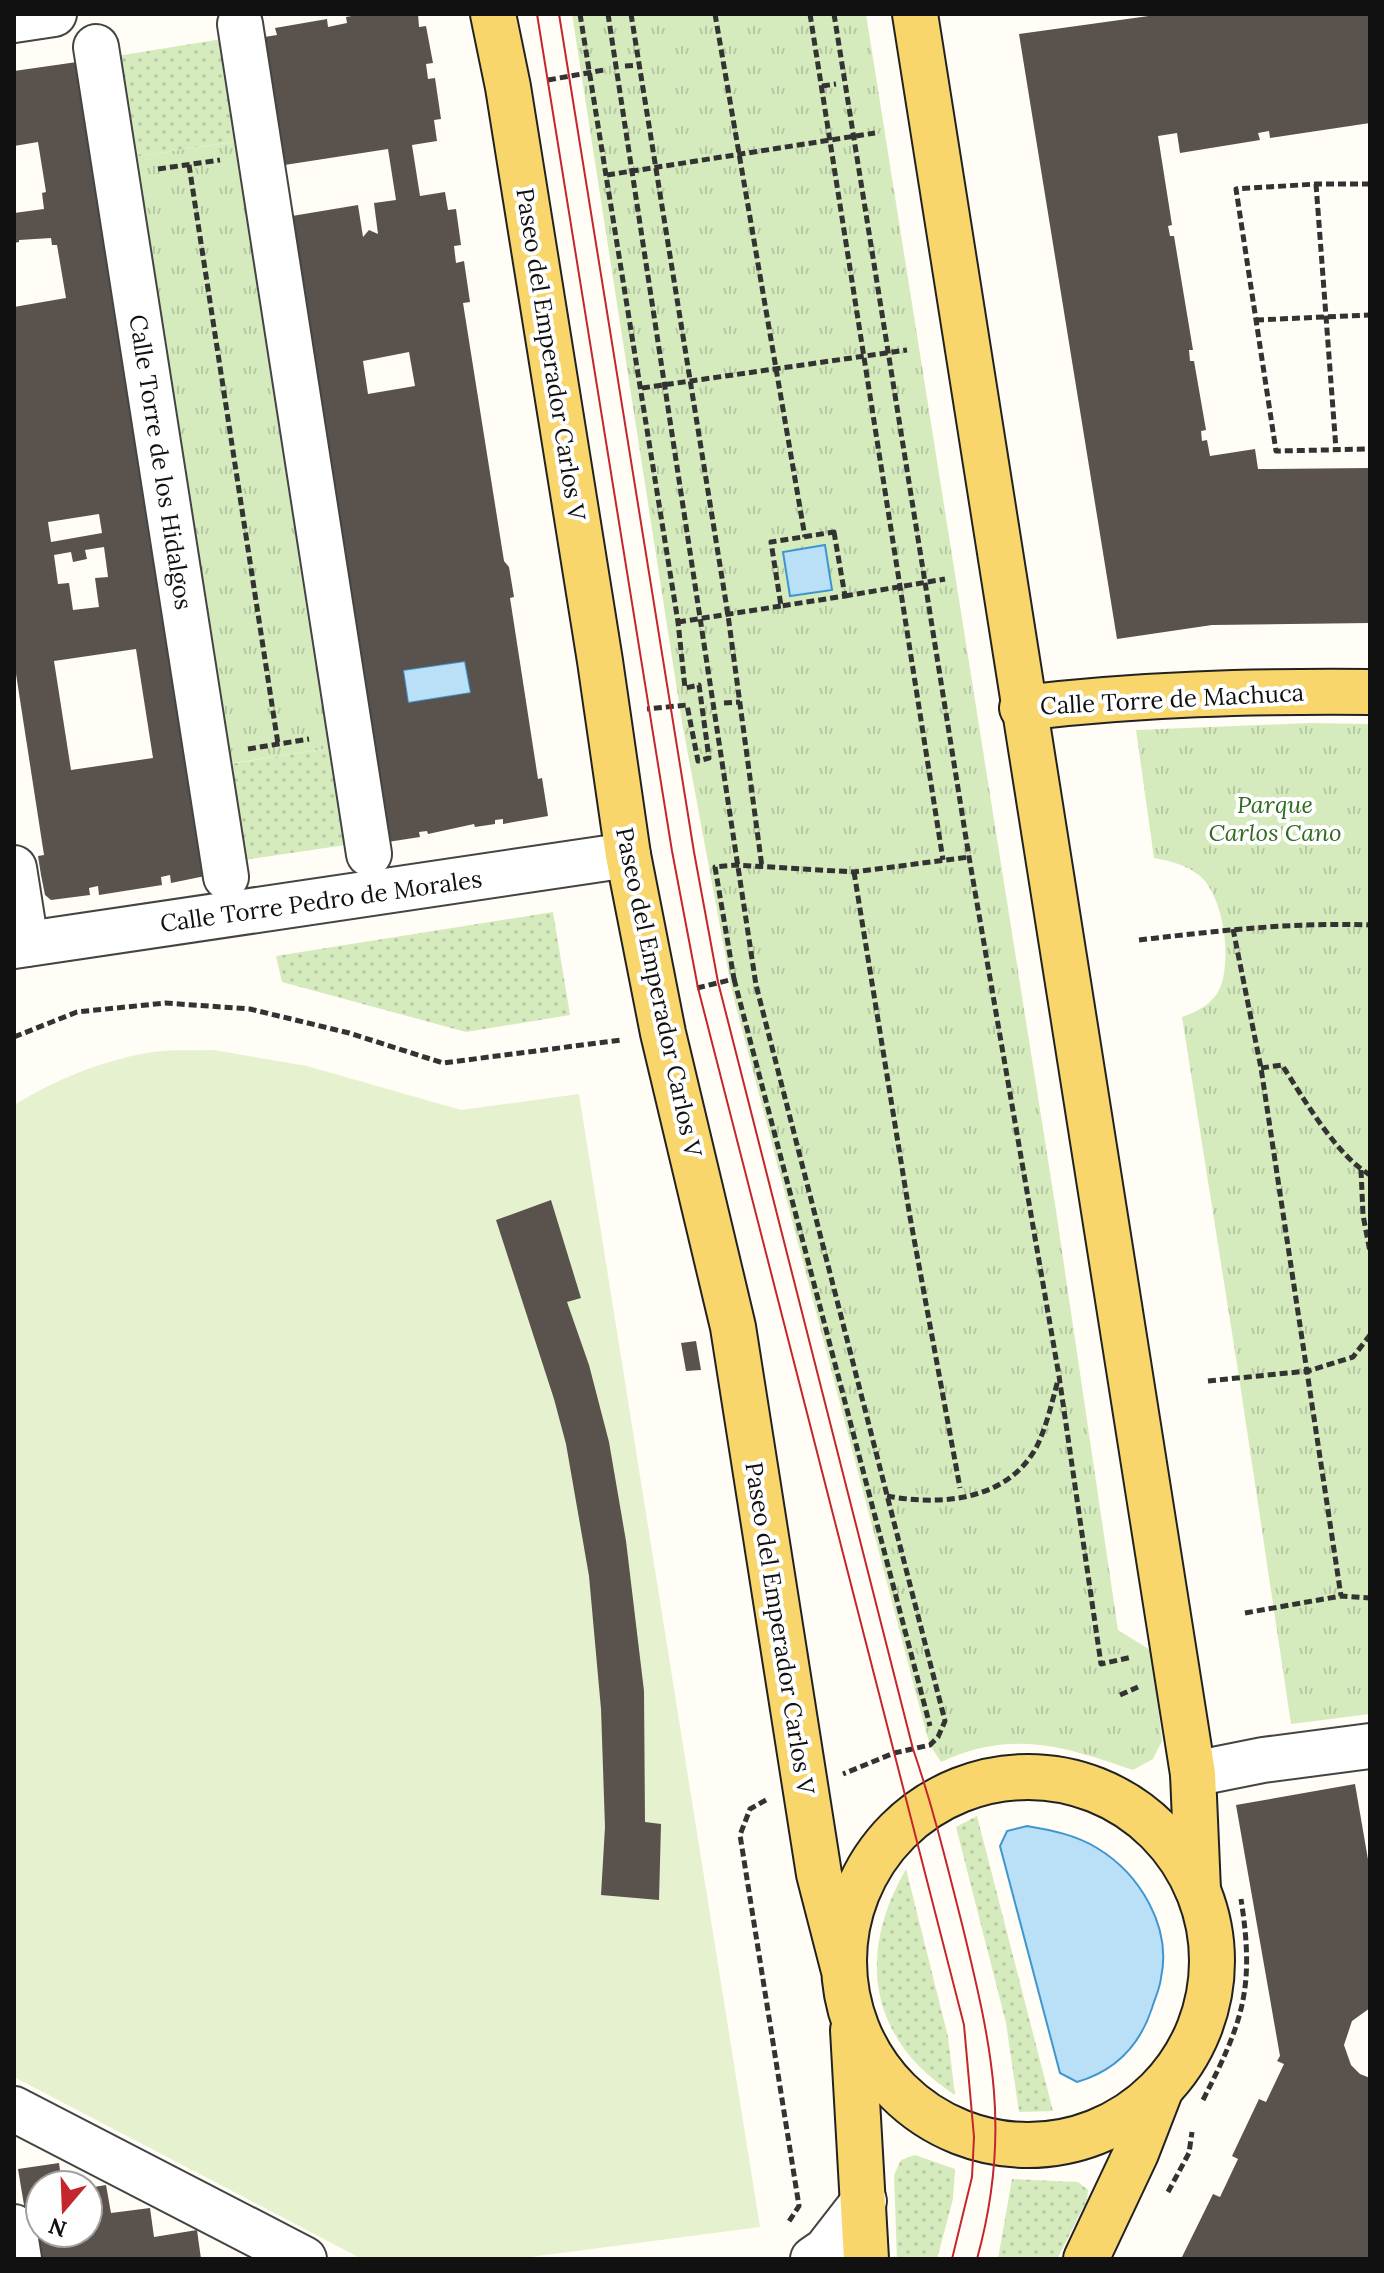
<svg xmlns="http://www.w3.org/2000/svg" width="1384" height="2273" font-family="Lora,serif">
<defs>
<pattern id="grass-dots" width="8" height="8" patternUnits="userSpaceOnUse" patternTransform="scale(2)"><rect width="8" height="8" fill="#d5ebbd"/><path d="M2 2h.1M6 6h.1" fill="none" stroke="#b6c8a1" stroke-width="1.8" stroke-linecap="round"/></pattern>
<pattern id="park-tufts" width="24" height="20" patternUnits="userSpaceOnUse" patternTransform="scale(2)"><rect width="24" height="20" fill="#d5ebbd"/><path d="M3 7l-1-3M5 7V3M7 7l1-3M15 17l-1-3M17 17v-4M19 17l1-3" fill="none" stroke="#b6c8a1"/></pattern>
</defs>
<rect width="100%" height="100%" fill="#fffdf5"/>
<g fill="url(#grass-dots)">
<polygon points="228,38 245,140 127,158 111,57"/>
<polygon points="337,747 352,844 238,861 223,765"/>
<polygon points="553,912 570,1015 466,1032 282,982 276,956"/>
<polygon points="977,1816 1053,2111 1019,2112 1006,2023 956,1827"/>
<path d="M906,1869L948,2037L955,2095C869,2040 856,1955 906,1869Z"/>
<polygon points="915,2155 955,2169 953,2199 937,2259 897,2259 894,2175 901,2160"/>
<polygon points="1012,2179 1078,2182 1088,2190 1087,2200 1057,2259 998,2259"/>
</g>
<g fill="url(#park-tufts)">
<path d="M572,14H866L1055,1204L1118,1630L1152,1651L1162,1741L1153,1759L1133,1770C1064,1746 1011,1729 941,1762L930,1745L925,1728L732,991L682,722Z"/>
<polygon points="266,137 337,747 193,769 100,162"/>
<path d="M1311,723L1370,724V1714L1291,1724L1239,1377L1182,1017C1197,1012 1213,1004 1220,988C1232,959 1224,897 1200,876C1187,865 1170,861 1154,858L1136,730Z"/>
</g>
<path fill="#e6f2cf" d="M214,1050L307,1066L461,1110L579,1094L760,2227L515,2259H362L14,2077V1105C55,1080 98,1062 146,1053C168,1049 192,1051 214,1050Z"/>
<g fill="#b9e0f7" stroke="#3f96cf" stroke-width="2">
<polygon points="825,545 832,590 790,596 783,552"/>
<polygon points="465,661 471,693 408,703 403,670"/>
<path d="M1027,1826C1051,1830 1076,1835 1097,1848C1140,1874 1172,1927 1161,1978C1160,1988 1155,1998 1152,2008C1140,2045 1115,2071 1077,2082L1060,2073L1000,1846L1007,1831Z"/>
</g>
<g fill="#5a524d" fill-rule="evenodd">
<path d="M363,14H418L419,27L426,26L433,63L426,64L428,79L435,78L441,119L434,120L437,141L412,145L420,196L445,192L448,210L456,209L461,245L454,246L456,263L464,261L470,302L463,303L504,561L509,567L514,597L510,598L538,779L542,778L548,816L503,824V819L495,820V824L475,827L474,824L428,834L427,831L419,832L420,837L381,843L286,217L358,205L363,237L369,230L378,234L374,203L396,200L388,149L278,166L258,38L277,35L275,28L327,19L328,27L347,23L346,17ZM409,352L415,386L368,394L363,361ZM465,661L471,693L408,703L403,670Z"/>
<polygon points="1163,14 1370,14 1370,123 1270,138 1269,131 1258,133 1260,140 1180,153 1177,133 1158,136 1172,225 1168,226 1170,236 1174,236 1193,350 1189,350 1190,361 1194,361 1206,430 1201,431 1202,441 1207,440 1210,456 1255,449 1258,469 1370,468 1370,623 1212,625 1117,639 1019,34"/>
<path d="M84,61L156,528L148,529L150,545L159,543L210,875L171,883L170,875L161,877L162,885L99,895L98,886L89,888L90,895L51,900L45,895L41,875L38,856L44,855L14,661V307L66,298L57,245H52L51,238L19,240V242L14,243V213L44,209L42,193L46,192L38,142L14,146V71ZM99,514L102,533L51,542L48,522ZM104,547L108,577L95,578L99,607L73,610L69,583L58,584L54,555L71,552L73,562L87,559L85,550ZM136,649L153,758L71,770L54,661Z"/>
<polygon points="551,1200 581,1298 567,1302 589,1365 609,1442 626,1541 644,1691 645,1822 661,1824 659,1900 601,1895 605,1827 601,1709 589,1576 566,1444 554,1399 496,1220"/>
<polygon points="696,1341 701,1370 686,1371 681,1343"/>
<polygon points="1355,1784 1370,1871 1370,2008 1352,2021 1344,2045 1351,2065 1360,2074 1370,2078 1370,2259 1181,2259 1213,2194 1220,2197 1238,2159 1232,2156 1259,2099 1266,2102 1284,2064 1277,2061 1280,2056 1236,1805"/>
<polygon points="59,2163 62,2185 40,2185 40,2233 88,2233 88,2188 106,2185 111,2213 150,2208 154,2237 197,2230 201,2259 33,2259 18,2169"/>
</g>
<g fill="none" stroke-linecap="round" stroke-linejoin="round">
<g stroke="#444" stroke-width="48">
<g id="minor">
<polyline points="14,20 54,14"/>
<polyline points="240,24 369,854"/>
<polyline points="96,47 226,877"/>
<polyline points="14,868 26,944"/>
<polyline points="14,946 628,855"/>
<polyline points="1193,1774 1263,1760 1370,1746"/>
<polyline points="14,2109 304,2259"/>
<polyline points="14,2227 19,2259"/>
<polyline points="813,2259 826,2250 864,2201"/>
</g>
</g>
<g stroke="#222" stroke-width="48">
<g id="major">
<polyline points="493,14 508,87 600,661 628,855 663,1033 733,1327 819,1874 843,1967"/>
<polyline points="915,14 1193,1774 1198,1890"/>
<path d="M1022,708C1140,694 1252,691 1370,692"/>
<circle cx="1028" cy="1961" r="184"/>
<polyline points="853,2030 866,2259"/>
<polyline points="1086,2259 1136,2153 1160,2091"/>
</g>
</g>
<g stroke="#333" stroke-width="5" stroke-dasharray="8 4" stroke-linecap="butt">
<polyline points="580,14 678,622 685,688 699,685 709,758 698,761 687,705 647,709"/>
<polyline points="608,14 756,985 945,1721 938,1737 930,1745 894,1753 843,1774"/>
<polyline points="631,14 728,615 762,867"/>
<polyline points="715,14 805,537"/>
<polyline points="810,14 943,860"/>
<polyline points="834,14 969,857 1059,1376 1101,1664 1132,1657"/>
<polyline points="625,66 639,65"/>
<polyline points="548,80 604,70"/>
<polyline points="822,86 836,84"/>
<polyline points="189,165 278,744"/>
<polyline points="158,169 220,160"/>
<polyline points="607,175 875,133"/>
<polyline points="1316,184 1336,449"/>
<polyline points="1370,184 1316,184 1236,189 1276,451 1370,449"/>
<polyline points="1256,320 1370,315"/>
<polyline points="642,388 907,350"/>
<polygon points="834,532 845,596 781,606 771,542"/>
<polyline points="845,596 945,579"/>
<polyline points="678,622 781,606"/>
<polyline points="724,703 740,702"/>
<polyline points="248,749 309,739"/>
<polyline points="854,872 910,1217 960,1488"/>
<polyline points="1233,929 1261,1068 1341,1596"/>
<path d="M1139,940C1216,931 1293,922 1370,925"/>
<polyline points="734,979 930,1726"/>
<polyline points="697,988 734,979 715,867 736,865 854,872 969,857"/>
<polyline points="14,1037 77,1012 165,1003 250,1009 349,1033 443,1063 621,1040"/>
<path d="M1261,1068L1282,1065C1304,1099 1336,1155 1370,1175"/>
<polyline points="1361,1170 1363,1215 1370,1252"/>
<polyline points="1208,1381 1308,1371 1353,1357 1370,1335"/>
<path d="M887,1496C941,1506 1008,1501 1037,1446C1047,1425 1052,1402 1058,1380"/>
<polyline points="1245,1613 1341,1596 1370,1598"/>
<polyline points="1120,1695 1138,1687"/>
<polyline points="766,1800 750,1809 740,1835 799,2206 788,2223"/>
<path d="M1203,2100C1243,2021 1255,1989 1241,1899"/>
<polyline points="1168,2192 1189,2153 1192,2132"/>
</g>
<use href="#minor" stroke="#fff" stroke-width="44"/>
<use href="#major" stroke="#f9d66b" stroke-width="44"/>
<g stroke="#c4262e" stroke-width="2">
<polyline points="537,14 672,851 698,988 964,2025 974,2137 972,2177 952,2259"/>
<path d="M559,14L694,852L718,982L913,1749C933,1807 947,1865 962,1924C992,2047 1012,2133 977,2259"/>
</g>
</g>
<g text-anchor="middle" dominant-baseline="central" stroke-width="8" stroke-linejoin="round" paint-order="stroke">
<g font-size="24" fill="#111" stroke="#fff">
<text transform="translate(551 354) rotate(81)">Paseo del Emperador Carlos V</text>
<text transform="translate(161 462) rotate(81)">Calle Torre de los Hidalgos</text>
<text transform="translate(1172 699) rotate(-3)">Calle Torre de Machuca</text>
<text transform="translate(321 901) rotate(-8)">Calle Torre Pedro de Morales</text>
<text transform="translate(659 992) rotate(78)">Paseo del Emperador Carlos V</text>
<text transform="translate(780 1628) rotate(81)">Paseo del Emperador Carlos V</text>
</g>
<g font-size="24" font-style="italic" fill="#2f6b1f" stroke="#fff">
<text x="1275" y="804">Parque<tspan x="1275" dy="28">Carlos Cano</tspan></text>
</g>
</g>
<rect width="1384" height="2273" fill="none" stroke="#111111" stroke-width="32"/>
<g transform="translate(64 2209) rotate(199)"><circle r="38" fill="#ffffff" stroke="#a0a0a0" stroke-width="2"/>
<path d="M0-6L14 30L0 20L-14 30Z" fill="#c4262e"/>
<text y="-12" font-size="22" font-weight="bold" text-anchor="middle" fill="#111111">N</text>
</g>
</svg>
